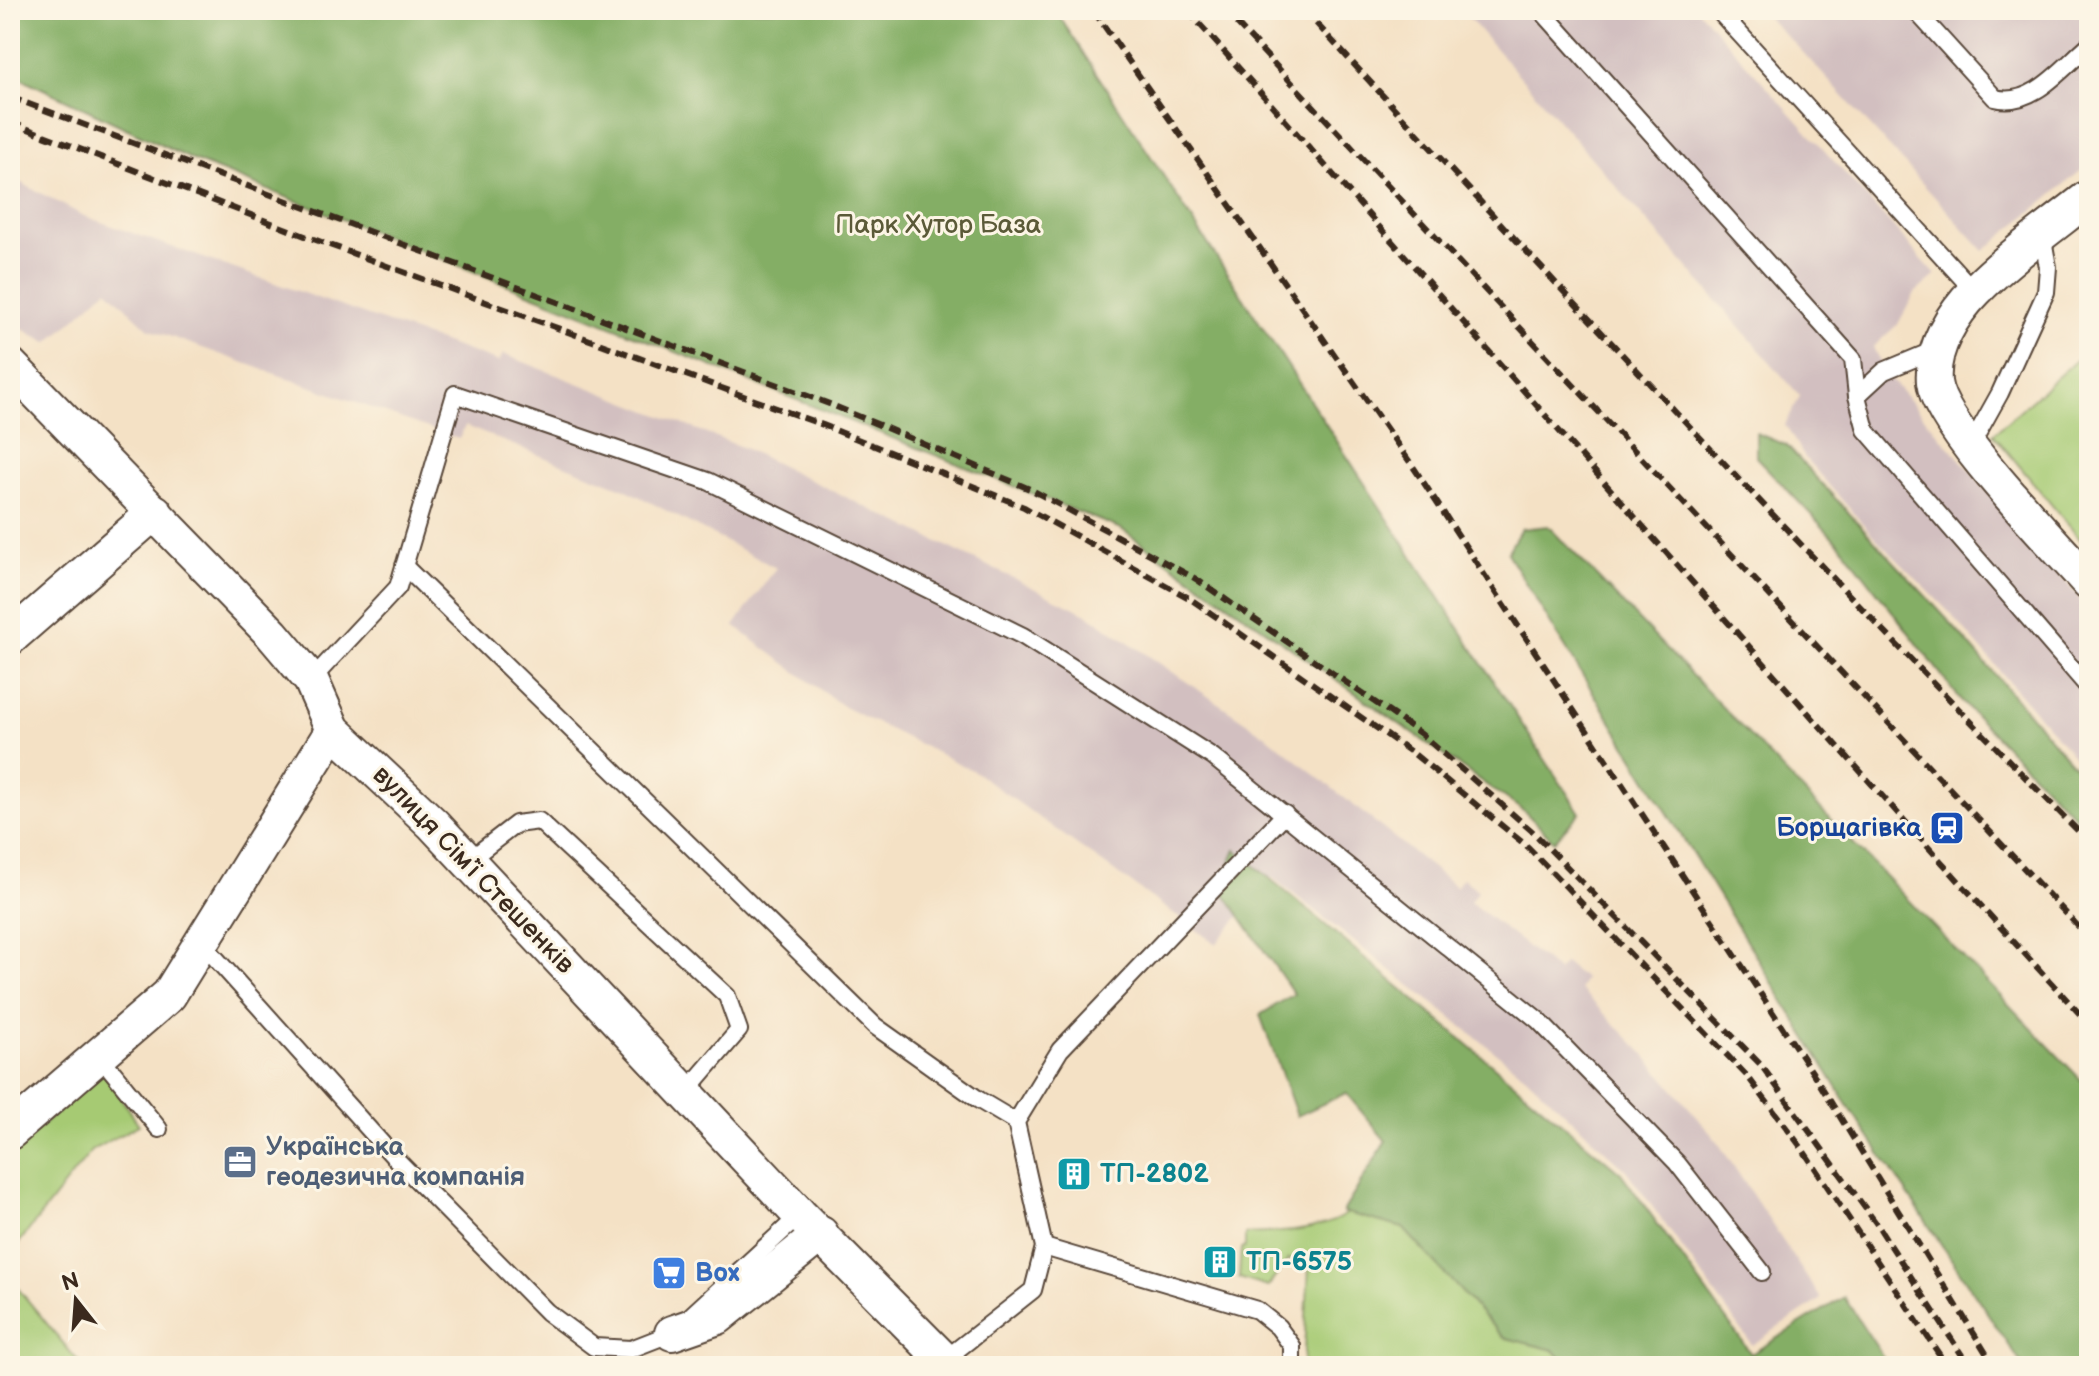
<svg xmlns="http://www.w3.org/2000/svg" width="2099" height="1376" font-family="'Balsamiq Sans',sans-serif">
<rect width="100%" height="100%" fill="#fcf5e5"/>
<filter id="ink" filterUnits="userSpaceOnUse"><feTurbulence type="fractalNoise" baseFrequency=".0125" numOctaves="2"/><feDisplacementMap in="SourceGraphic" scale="16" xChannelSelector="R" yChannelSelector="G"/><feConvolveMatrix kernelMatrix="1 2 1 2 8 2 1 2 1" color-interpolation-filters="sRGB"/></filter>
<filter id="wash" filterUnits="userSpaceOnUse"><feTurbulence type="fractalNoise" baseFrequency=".006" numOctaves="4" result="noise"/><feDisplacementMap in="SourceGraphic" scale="32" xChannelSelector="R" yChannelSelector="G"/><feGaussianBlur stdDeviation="1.8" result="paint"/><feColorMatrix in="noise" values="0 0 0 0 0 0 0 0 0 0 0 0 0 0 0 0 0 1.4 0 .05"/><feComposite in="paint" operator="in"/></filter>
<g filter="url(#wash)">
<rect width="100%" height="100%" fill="#f4e1c5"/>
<g fill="#d2bfc0">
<polygon points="1462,10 1698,10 1936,275 1915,293 1898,324 1873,347 1884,371 2089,609 2089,774 1951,614 1872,534 1805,458 1785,425 1800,396"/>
<polygon points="1759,10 2089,10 2089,164 1984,251 1798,47"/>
<polygon points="10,177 84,216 499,362 503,354 744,448 1087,614 1268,737 1456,887 1463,878 1478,891 1470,902 1558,971 1565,963 1585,979 1580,989 1642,1052 1717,1141 1821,1299 1752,1345 1626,1170 1528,1078 1272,877 1216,944 974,771 844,707 734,626 776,568 625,489 465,426 459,439 149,329 107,289 48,343 10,322"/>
</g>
<g fill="#a6ca73" stroke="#707a48" stroke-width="2">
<polygon points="2089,349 2089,550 1993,434"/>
<polygon points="102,1070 139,1125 92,1150 10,1254 10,1155"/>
<path d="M1348,1213L1403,1227L1503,1337L1554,1350L1568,1366H1303L1309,1268L1288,1259L1268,1287L1239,1278L1241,1248L1245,1247V1234C1277,1233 1321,1232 1348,1213Z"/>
<polygon points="10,1276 15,1285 82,1366 10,1366"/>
</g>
<g fill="#84ae65" stroke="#606c42" stroke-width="2">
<polygon points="10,10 1055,10 1580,813 1554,841 1525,812 1121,529 193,160 10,73"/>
<polygon points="1756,433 1786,445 1946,618 2089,783 2089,831 1964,704 1844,549 1756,457"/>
<polygon points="1548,526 2089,1088 2089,1366 2023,1366 1851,1110 1507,553 1521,529"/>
<polygon points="1236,850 1621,1173 1751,1354 1844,1297 1889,1366 1568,1366 1554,1350 1503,1337 1403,1228 1343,1212 1386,1141 1346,1093 1297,1116 1260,1015 1294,994 1220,887"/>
</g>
</g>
<g filter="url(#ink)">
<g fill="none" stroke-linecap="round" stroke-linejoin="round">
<g stroke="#574537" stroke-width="20">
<g id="lane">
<polyline points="1541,10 1853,359 1857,396"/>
<polyline points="1718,10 1974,291"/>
<path d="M1915,10L1995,98C2032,108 2063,67 2089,45"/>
<polyline points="1937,349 1884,371 1857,396 1866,430 2089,688"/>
<polyline points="1971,445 2000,393 2046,292 2048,267 2042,234"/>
<polyline points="404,566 875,1026 979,1100 1016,1122"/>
<polyline points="311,680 398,587 455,394 708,481 1023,636 1213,757 1538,1020 1677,1163 1762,1272"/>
<polyline points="468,861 516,824 539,821 727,996 739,1030 686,1092"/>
<polyline points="201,942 394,1157 547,1312 594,1347 631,1349 672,1333 800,1215"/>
<polyline points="99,1055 159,1129"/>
<polyline points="1044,1247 1257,1310 1278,1327 1292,1346 1292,1366"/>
<polyline points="944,1360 1033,1290 1044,1247 1016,1122 1060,1050 1285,814"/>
</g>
</g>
<g stroke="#574537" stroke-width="38">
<g id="street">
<path d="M2089,197C2051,227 2010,256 1976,290C1953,313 1931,348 1934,382C1939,427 2055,544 2089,583"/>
<polyline points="10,365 272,634 311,680 333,730 433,824 800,1215 950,1366"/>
<polyline points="10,638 155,512"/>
<polyline points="10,1132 169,995 333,730"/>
<polyline points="672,1333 718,1317 821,1234"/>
</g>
</g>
<use href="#lane" stroke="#fff" stroke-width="16"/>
<use href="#street" stroke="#fff" stroke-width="34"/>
<g stroke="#3b2a1e" stroke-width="6" stroke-dasharray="12 6" stroke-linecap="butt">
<polyline points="1093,10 1414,468 1816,1078 1994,1366"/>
<path d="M1187,10C1488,347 1783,691 2089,1024"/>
<polyline points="1224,10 2089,938"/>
<path d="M1304,10C1562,291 1821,571 2089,842"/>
<polyline points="10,97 832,405 1030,489 1196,579 1421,734 1532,831 1761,1065 1876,1223 1969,1366"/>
<polyline points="10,122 305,236 823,425 1024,507 1189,598 1414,754 1528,847 1748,1077 1801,1147 1947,1366"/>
</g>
</g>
</g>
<defs>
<g id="station-square" transform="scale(1.8)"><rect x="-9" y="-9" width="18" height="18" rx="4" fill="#1a4fb4" stroke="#fcf5e5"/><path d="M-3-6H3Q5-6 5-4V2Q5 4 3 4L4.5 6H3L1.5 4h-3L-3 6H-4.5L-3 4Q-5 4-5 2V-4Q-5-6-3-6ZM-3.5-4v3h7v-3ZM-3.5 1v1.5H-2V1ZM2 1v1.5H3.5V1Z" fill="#fff"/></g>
<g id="office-square" transform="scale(1.8)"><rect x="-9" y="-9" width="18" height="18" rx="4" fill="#5c6f8a" stroke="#fcf5e5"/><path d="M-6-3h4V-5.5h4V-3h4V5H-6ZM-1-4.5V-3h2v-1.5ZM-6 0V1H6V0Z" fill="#fff"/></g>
<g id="building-square" transform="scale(1.8)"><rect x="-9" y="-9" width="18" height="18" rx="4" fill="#0f9aa8" stroke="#fcf5e5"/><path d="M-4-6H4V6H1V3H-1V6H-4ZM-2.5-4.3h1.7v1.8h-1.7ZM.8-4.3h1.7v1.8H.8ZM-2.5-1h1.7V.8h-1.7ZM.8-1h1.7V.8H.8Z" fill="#fff"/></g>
<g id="supermarket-square" transform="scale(1.8)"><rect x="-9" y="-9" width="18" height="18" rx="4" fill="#3f7fe0" stroke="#fcf5e5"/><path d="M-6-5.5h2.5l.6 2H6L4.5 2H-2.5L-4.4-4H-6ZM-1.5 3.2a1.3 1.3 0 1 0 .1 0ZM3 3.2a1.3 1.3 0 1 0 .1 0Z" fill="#fff"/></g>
</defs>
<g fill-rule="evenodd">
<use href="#station-square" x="1947" y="828"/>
<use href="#office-square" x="240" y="1162"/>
<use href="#building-square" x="1074" y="1174"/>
<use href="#building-square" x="1220" y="1262"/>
<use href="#supermarket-square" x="669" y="1273"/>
</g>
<g text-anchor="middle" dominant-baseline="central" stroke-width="6" stroke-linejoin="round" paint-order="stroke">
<g font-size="26" fill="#5b5a38" stroke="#fcf5e5">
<text x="938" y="225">Парк Хутор База</text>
</g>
<g font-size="26" font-weight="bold" fill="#164399" stroke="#fcf5e5" text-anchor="end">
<text x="1921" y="828">Борщагівка</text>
</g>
<g font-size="26" fill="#3b2a1e" stroke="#fcf5e5">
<text transform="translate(473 870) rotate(46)">вулиця Сімʼї Стешенків</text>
</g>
<g font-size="26" font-weight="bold" fill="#4e5e75" stroke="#fcf5e5" text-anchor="start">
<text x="266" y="1147">Українська<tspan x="266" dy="30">геодезична компанія</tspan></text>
</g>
<g font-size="26" font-weight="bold" fill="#0d838f" stroke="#fcf5e5" text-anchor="start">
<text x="1100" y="1174">ТП-2802</text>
<text x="1246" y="1262">ТП-6575</text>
</g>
<g font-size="26" font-weight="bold" fill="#366cbe" stroke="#fcf5e5" text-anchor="start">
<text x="695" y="1273">Box</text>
</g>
</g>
<rect width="2099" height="1376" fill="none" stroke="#fcf5e5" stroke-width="40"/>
<g transform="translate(76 1300) rotate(343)" stroke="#fcf5e5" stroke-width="6" paint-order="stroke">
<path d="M0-6L14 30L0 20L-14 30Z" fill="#3b2a1e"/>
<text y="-12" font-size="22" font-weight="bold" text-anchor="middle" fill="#3b2a1e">N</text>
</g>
</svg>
